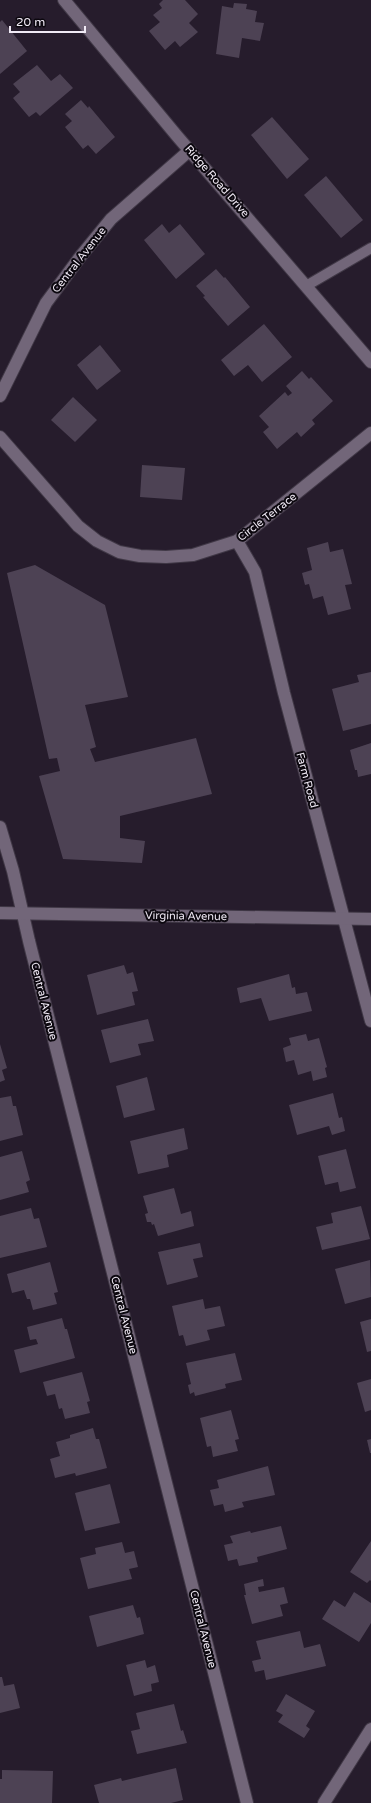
<svg xmlns="http://www.w3.org/2000/svg" width="371" height="1803" font-family="'Varela Round',sans-serif">
<rect width="100%" height="100%" fill="#261c2c"/>
<g fill="#4d4254">
<polygon points="163,0 185,0 198,14 189,23 198,32 180,47 175,41 165,50 149,31 160,22 153,15 162,8 159,4"/>
<polygon points="234,3 247,4 246,9 257,11 255,22 264,23 260,41 242,38 239,58 216,54 222,6 233,8"/>
<polygon points="2,20 27,51 0,74 0,22"/>
<polygon points="37,65 51,81 60,74 73,88 40,116 36,112 29,117 13,98 20,92 13,84"/>
<polygon points="81,100 88,108 89,106 115,137 96,154 88,145 83,149 65,127 72,121 65,114"/>
<polygon points="272,117 309,159 287,179 251,135"/>
<polygon points="326,176 363,220 341,238 304,195"/>
<polygon points="162,224 169,233 180,224 205,254 176,279 144,240"/>
<polygon points="216,269 224,278 225,277 250,307 228,326 203,297 205,296 196,286"/>
<polygon points="264,324 292,357 262,382 248,365 234,376 221,360"/>
<polygon points="100,345 121,371 97,390 77,365"/>
<polygon points="302,371 309,379 311,377 333,401 312,420 315,424 301,437 297,432 277,449 263,432 269,427 259,416 285,392 288,396 292,393 286,386"/>
<polygon points="73,397 97,420 75,442 51,420"/>
<polygon points="142,465 185,468 182,500 140,497"/>
<polygon points="328,542 330,552 343,549 352,584 345,585 351,609 328,615 323,596 313,599 309,584 305,585 302,573 312,570 307,548"/>
<polygon points="35,565 105,605 128,697 85,705 96,747 90,749 95,762 196,738 212,794 120,816 120,838 145,841 142,863 63,859 39,776 60,771 57,758 49,759 7,573"/>
<polygon points="371,672 371,724 343,731 332,689 359,682 357,675"/>
<polygon points="371,743 371,774 358,777 357,770 355,770 350,750"/>
<polygon points="124,965 127,974 133,972 138,991 132,992 135,1005 97,1015 87,975"/>
<polygon points="289,974 292,988 295,987 296,994 307,992 312,1011 269,1021 261,998 240,1003 237,988"/>
<polygon points="148,1019 154,1041 138,1044 141,1055 110,1063 101,1030"/>
<polygon points="306,1034 308,1041 319,1038 327,1067 325,1068 327,1077 313,1081 311,1071 298,1075 294,1060 286,1062 283,1048 291,1045 289,1038"/>
<polygon points="0,1044 7,1068 2,1070 5,1080 0,1082"/>
<polygon points="147,1077 155,1110 124,1118 116,1086"/>
<polygon points="333,1093 339,1118 342,1117 345,1131 332,1135 329,1126 297,1135 289,1105"/>
<polygon points="11,1096 13,1106 16,1106 23,1135 0,1141 0,1098"/>
<polygon points="184,1128 188,1149 167,1155 169,1167 138,1174 130,1141"/>
<polygon points="346,1149 356,1188 340,1192 338,1182 325,1185 318,1156"/>
<polygon points="22,1151 30,1180 26,1182 29,1192 0,1200 0,1157"/>
<polygon points="174,1188 181,1214 191,1211 194,1226 158,1236 154,1224 152,1225 151,1222 147,1222 145,1214 148,1213 143,1196"/>
<polygon points="361,1206 370,1239 322,1250 316,1227 333,1223 331,1213"/>
<polygon points="31,1208 34,1219 39,1218 47,1247 0,1258 0,1216"/>
<polygon points="200,1243 203,1257 193,1259 198,1277 167,1285 158,1252"/>
<polygon points="370,1260 371,1297 345,1304 335,1269"/>
<polygon points="50,1262 58,1292 54,1293 57,1304 33,1310 30,1299 27,1299 24,1290 12,1293 7,1274"/>
<polygon points="203,1299 205,1309 220,1306 225,1326 207,1330 210,1340 186,1346 183,1335 179,1336 172,1306"/>
<polygon points="62,1318 65,1329 67,1329 75,1358 20,1373 14,1350 38,1344 36,1339 30,1340 27,1327"/>
<polygon points="371,1319 371,1351 367,1352 360,1322"/>
<polygon points="235,1353 242,1380 225,1384 226,1388 195,1396 194,1392 190,1394 188,1385 191,1384 186,1363"/>
<polygon points="82,1372 90,1401 87,1402 90,1413 65,1419 62,1408 59,1409 55,1394 47,1396 43,1382"/>
<polygon points="371,1379 371,1410 365,1412 357,1383"/>
<polygon points="231,1410 239,1439 235,1440 238,1451 213,1457 211,1446 207,1447 200,1418"/>
<polygon points="93,1428 96,1439 99,1439 107,1468 76,1476 75,1473 55,1478 50,1459 60,1456 56,1442 70,1438 70,1435"/>
<polygon points="371,1439 371,1453 370,1453 367,1440"/>
<polygon points="268,1466 275,1495 242,1502 244,1507 225,1512 223,1504 214,1506 210,1490 219,1488 217,1480"/>
<polygon points="110,1484 120,1523 85,1531 75,1493"/>
<polygon points="281,1526 287,1549 257,1557 258,1562 239,1566 237,1559 228,1561 224,1545 233,1543 230,1536 250,1531 251,1533"/>
<polygon points="371,1541 371,1581 370,1580 367,1583 350,1572"/>
<polygon points="122,1542 125,1553 134,1551 138,1567 129,1569 132,1579 88,1589 80,1558 96,1554 95,1548"/>
<polygon points="263,1579 264,1586 258,1587 259,1592 284,1587 288,1603 280,1605 283,1616 252,1624 244,1595 246,1595 244,1584"/>
<polygon points="354,1592 371,1603 371,1623 359,1642 322,1619 334,1600 345,1607"/>
<polygon points="133,1605 137,1618 140,1617 144,1634 97,1647 89,1616"/>
<polygon points="300,1631 304,1648 320,1644 326,1666 266,1680 264,1670 255,1672 252,1661 261,1659 256,1641"/>
<polygon points="145,1660 147,1668 155,1665 159,1682 151,1684 152,1691 134,1696 126,1665"/>
<polygon points="0,1677 2,1677 4,1686 14,1684 20,1708 0,1713"/>
<polygon points="286,1694 315,1711 306,1726 310,1729 304,1738 278,1722 283,1715 276,1711"/>
<polygon points="174,1704 181,1731 183,1730 187,1743 137,1754 131,1731 140,1729 136,1713"/>
<polygon points="176,1768 183,1800 171,1803 99,1803 94,1785 121,1778 122,1781"/>
<polygon points="2,1770 53,1771 52,1803 0,1803 0,1779 2,1779"/>
</g>
<g fill="none" stroke-linecap="round" stroke-linejoin="round">
<g stroke="#403846" stroke-width="12">
<polyline id="lane" points="306,286 371,248"/>
</g>
<g stroke="#403846" stroke-width="14">
<g id="street">
<polyline points="64,0 177,136 371,362"/>
<polyline points="0,396 46,303 80,257 111,219 190,150"/>
<polyline points="0,437 78,526 97,541 119,552 140,556 166,557 193,555 237,541 371,433"/>
<polyline points="237,541 255,572 284,693 371,1021"/>
<polyline points="0,827 13,871 29,941 247,1803"/>
<polyline points="0,913 371,919"/>
<polyline points="324,1803 371,1729"/>
</g>
</g>
<use href="#lane" stroke="#726679" stroke-width="10"/>
<use href="#street" stroke="#726679" stroke-width="12"/>
</g>
<g text-anchor="middle" dominant-baseline="central" stroke-width="4" stroke-linejoin="round" paint-order="stroke">
<g font-size="11" fill="#f0eaf5" stroke="#0c080f">
<text transform="translate(217 181) rotate(49)">Ridge Road Drive</text>
<text transform="translate(79 260) rotate(-52)">Central Avenue</text>
<text transform="translate(267 517) rotate(-38)">Circle Terrace</text>
<text transform="translate(307 780) rotate(75)">Farm Road</text>
<text transform="translate(186 916) rotate(1)">Virginia Avenue</text>
<text transform="translate(44 1001) rotate(76)">Central Avenue</text>
<text transform="translate(124 1315) rotate(76)">Central Avenue</text>
<text transform="translate(203 1629) rotate(76)">Central Avenue</text>
</g>
</g>
<path d="M10 26v6h75v-6" fill="none" stroke="#f0eaf5" stroke-width="2"/>
<text x="16" y="26" font-size="12" fill="#f0eaf5" stroke="#0c080f" stroke-width="3" paint-order="stroke">20 m</text>
</svg>
